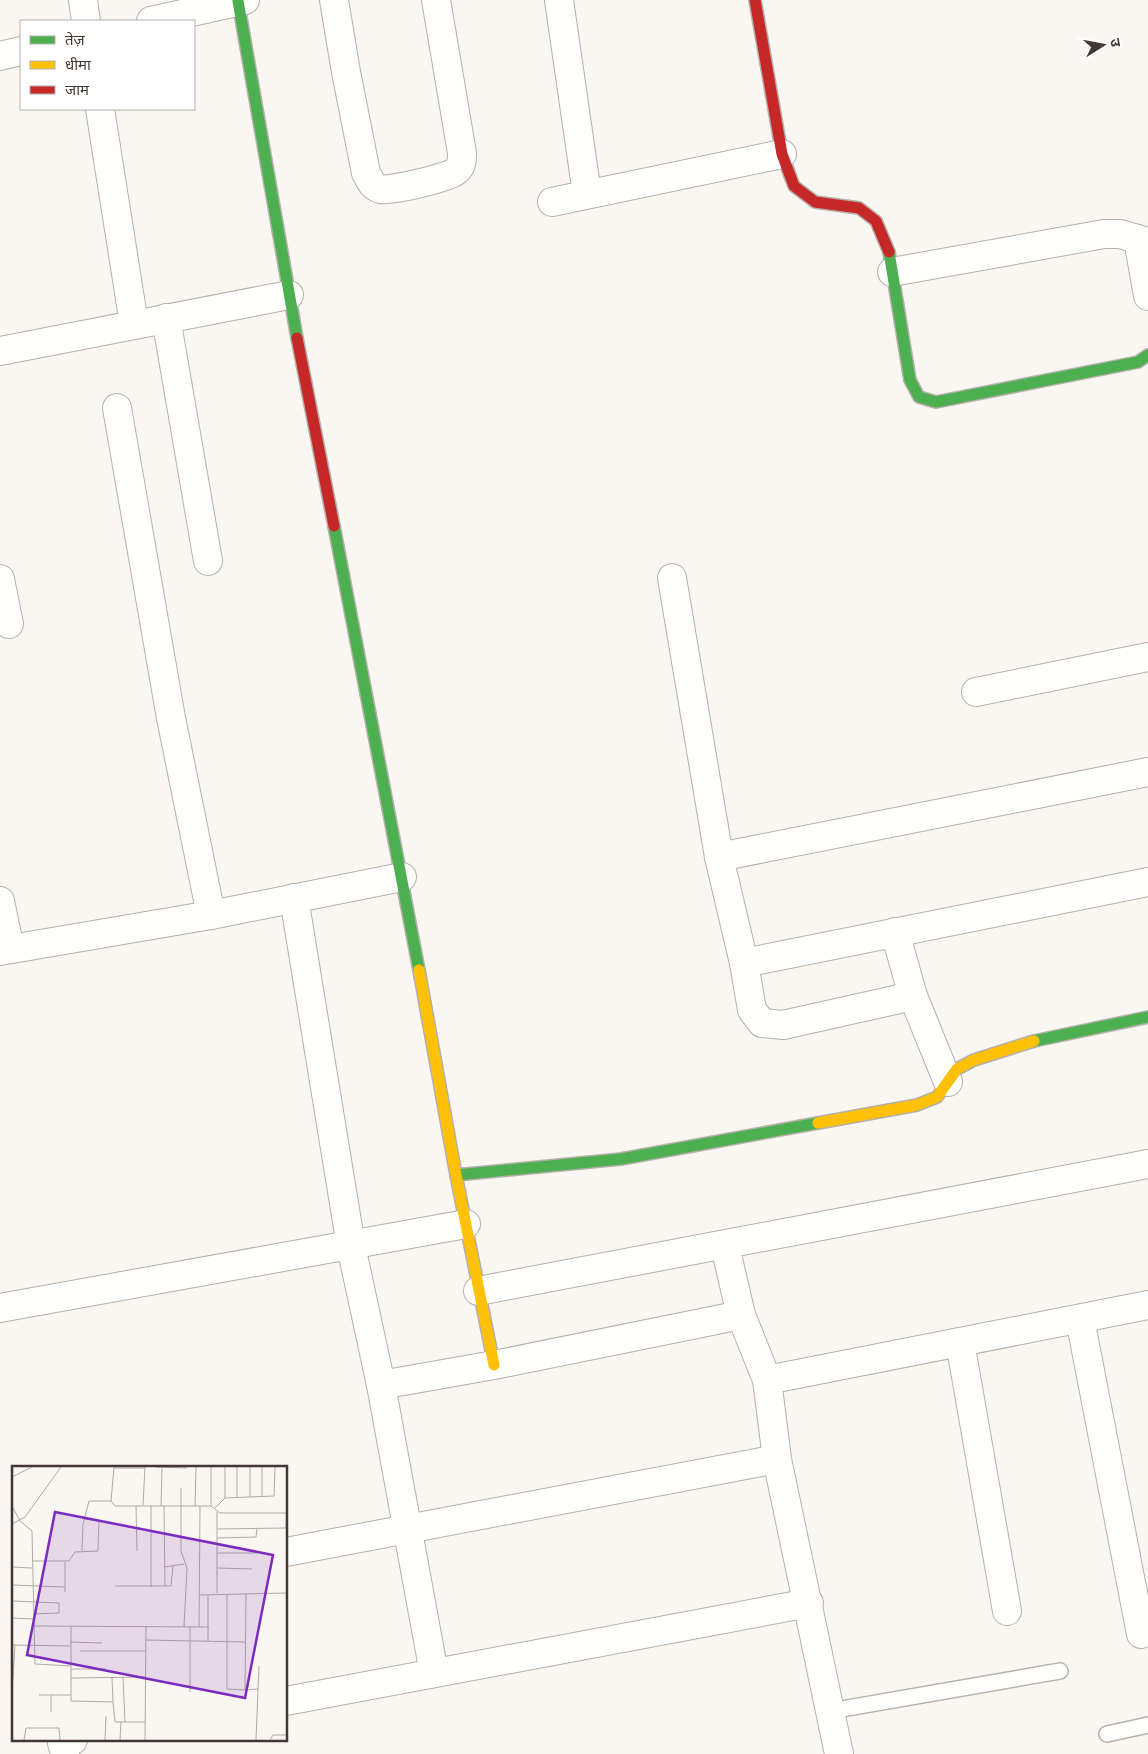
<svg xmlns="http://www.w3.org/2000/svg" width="1148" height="1754" font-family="Manrope,'Noto Sans Devanagari',sans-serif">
<rect width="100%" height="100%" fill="#faf6f1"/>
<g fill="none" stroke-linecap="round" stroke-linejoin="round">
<g stroke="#b5b0aa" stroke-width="18">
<g id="lane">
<polyline points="830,1711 1060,1671"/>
<polyline points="1107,1734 1148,1725"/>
</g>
</g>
<g stroke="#b5b0aa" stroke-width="30">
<g id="street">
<polyline points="83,0 86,21"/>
<path d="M334,0L346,72L366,173C370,180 372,187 381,189C391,191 448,178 456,171C462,166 462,160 462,153L436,0"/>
<polyline points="559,0 587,194"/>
<polyline points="151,21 245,0"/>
<polyline points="0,56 21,51"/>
<polyline points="100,109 134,324"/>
<polyline points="552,202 782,154"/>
<polyline points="1138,239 1148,296"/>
<polyline points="892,272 1104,234 1120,234 1148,242"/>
<polyline points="166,318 208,561"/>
<polyline points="0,351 289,295"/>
<polyline points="117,408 171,718 211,915"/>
<polyline points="672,578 719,857 744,963 752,1010 762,1023 783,1025 913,996"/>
<polyline points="0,579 9,624"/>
<polyline points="976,692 1148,657"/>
<polyline points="719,857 1148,772"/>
<polyline points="294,898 351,1246 381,1385 434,1673"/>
<polyline points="0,901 10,949"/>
<polyline points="895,932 913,996 948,1082"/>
<polyline points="0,951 211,915 402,877"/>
<polyline points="744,963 1148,882"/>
<polyline points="725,1246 741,1315 767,1380 777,1459 839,1754"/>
<polyline points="478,1291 1148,1164"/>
<polyline points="0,1308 466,1224"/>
<polyline points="1080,1319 1141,1634"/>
<polyline points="960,1342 1007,1611"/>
<polyline points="767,1380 1148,1305"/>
<polyline points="381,1385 494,1365 741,1315"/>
<polyline points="286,1552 777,1459"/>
<polyline points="286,1701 809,1603"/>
<polyline points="65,1754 62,1743 73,1740"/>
</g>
</g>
<g stroke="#b5b0aa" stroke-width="14">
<g id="fast">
<polyline points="238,1 297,338"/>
<polyline points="889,252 910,380 919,397 936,402 1138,362 1148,355"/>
<polyline points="334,526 419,970"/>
<polyline points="1034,1041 1148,1017"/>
<polyline points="456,1175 621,1159 818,1123"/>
</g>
</g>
<g stroke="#b5b0aa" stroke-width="14">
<g id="slow">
<polyline points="419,970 456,1175 494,1365"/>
<polyline points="818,1123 917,1105 937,1097 957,1069 974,1060 1034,1041"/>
</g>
</g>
<g stroke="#b5b0aa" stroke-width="14">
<g id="jam">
<polyline points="755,0 782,154 794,186 815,202 859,208 876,221 889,252"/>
<polyline points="297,338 334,526"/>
</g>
</g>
<use href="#lane" stroke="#fefefd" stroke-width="15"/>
<use href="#street" stroke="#fefefd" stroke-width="28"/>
<use href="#fast" stroke="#4caf50" stroke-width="11"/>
<use href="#slow" stroke="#ffc107" stroke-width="11"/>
<use href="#jam" stroke="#c62828" stroke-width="11"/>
</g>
<g transform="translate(12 1466)">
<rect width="275" height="275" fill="#faf6f1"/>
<path fill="none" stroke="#b0aaa4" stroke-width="1" d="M143,1L175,2M213,1V32M225,1V32M238,1V31M250,1V31M102,2H132M0,11L20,1M169,22V85L175,102L172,161M99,35L102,1M131,39L133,1M139,39V121M0,40L8,55L20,65L23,198L59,200M124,40L125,85M149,40L150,2M152,40L153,120M183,40L184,1M199,40V1M203,42L213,32L262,30L263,1M0,58L13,51L49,1M205,63L274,62L275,36M205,72L244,71L245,63M70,85L71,58L77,35H99L103,40H199L208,47H275M205,87H246M20,95H57L63,86L86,85L87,55L72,53M53,96V126M0,101L20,102M152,101L172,98M205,102L240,103M0,119L53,121M103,120H159L161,100M205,127V46M234,127L233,224L246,223L244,274M215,128V223L233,224M187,129L275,127M196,129V175M0,135L47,137V147L21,148M0,152L21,153M21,160L197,161M59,161V235L101,236L103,256H133M187,161L188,40M134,174L233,176M58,176L90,177M0,179L58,180M68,185H134M59,203H93M100,211L101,236M111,211L113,256M59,212L133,211M246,223L247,200M0,226L3,179M178,226V161M27,229H59M39,229V246M12,274L14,262H47L48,274M93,274L94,250M108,274L109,256M133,274L134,160M258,274L261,269H275"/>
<path fill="#7b2cbf" fill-opacity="0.15" stroke="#7b2cbf" stroke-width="2.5" d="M43,46L261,89L233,232L15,189Z"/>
<rect width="275" height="275" fill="none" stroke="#413931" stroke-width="2.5"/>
</g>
<rect x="20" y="20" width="175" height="90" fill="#ffffff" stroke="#b3b0ad"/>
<rect x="30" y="36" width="25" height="8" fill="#4caf50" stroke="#b3b0ad"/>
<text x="65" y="45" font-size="15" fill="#413931">तेज़</text>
<rect x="30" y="61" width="25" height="8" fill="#ffc107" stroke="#b3b0ad"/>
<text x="65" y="70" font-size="15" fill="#413931">धीमा</text>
<rect x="30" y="86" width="25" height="8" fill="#c62828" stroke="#b3b0ad"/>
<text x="65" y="95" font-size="15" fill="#413931">जाम</text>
<g transform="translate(1103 45) rotate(79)" stroke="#ffffff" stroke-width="4" paint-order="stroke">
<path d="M0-4L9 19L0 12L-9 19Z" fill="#413931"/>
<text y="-8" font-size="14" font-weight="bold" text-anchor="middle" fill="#413931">उ</text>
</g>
</svg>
